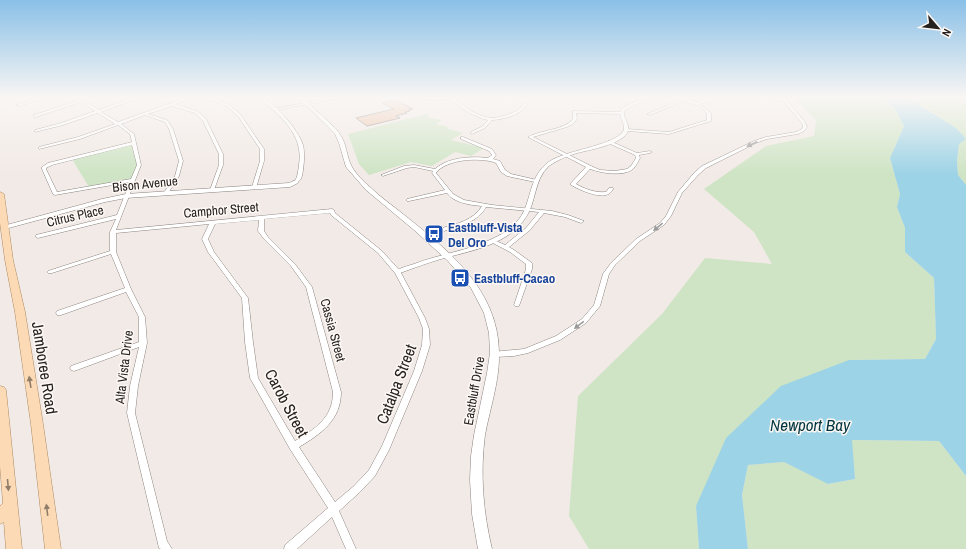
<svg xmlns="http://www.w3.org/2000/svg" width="966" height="549" font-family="'Archivo Narrow',sans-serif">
<rect width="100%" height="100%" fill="#f2eae6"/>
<g fill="#cee4c4">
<polygon points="792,97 880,97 895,109 904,126 890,158 900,194 897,207 905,228 905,252 934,278 936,339 925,359 849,360 696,506 699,549 589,549 569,516 578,396 662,314 705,258 772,264 754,232 704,189 766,146 814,136 816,120"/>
<polygon points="907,97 966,97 966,185 958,175 957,161 959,144 966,139 934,113"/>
<polygon points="431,113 426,117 442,120 436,124 449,127 446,128 463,133 451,140 484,148 471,156 455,152 432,166 411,162 369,175 359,164 348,134"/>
<polygon points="131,144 137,165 132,178 89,187 72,159"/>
<polygon points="851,440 939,441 966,476 966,549 748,549 742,495 748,465 784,462 829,484 855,479"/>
</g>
<polygon fill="#9dd3e6" points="880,97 907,97 956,128 966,139 959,144 957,161 958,175 966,185 966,476 939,441 852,440 855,479 828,484 784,462 748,465 742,495 748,549 699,549 696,506 726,438 781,386 849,360 925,359 936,339 934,278 905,252 905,228 897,207 900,194 890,158 904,126 895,109"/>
<polygon fill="#ecc1a6" stroke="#8d8682" points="396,100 413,109 408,110 410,111 405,112 407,113 396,116 400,118 367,126 356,118 394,109 382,103"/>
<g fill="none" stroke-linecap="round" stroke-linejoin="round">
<g stroke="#8c8581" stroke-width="1">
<g id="minor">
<polygon points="42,97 48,97 19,106 16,105"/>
<path d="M58,97C77,97 83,100 99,110L135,97H141L101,112L118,122L188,97H194L175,104L197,111L206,119L223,154V165L214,190L212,191H210V190L219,165V154L203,121L195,113L172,106L148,114L167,120L173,129L183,161L179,176L167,195H163V194L175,176L179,161L169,129L165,122L145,115L121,124L134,134L141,165L116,230L332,209L334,210L335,213L382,251L400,271L425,318L429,329L430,345L422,371L389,450L375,476L360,492L339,511L356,549H346L332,517L297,549H284L285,545L328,508L290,449L250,378L245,342L242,298L208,252L202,239L209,224L116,233V252L131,289L145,317L147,343L138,386L135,413L167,541L172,549H161L159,548L127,413L130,386L139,347L77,370L74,371L71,370L70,368L71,366L139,342V317L126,292L61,315H57L56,313L57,311L125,288L111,254L52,273H48L47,272L48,271L110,251V232L116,219L38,238L35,236L36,235L117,215L130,182L55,195L53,194L42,169V167L48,163L132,142L130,134L118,125L80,139L39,149V147L78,137L115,124L98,113L63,125L35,132V130L61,123L95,111L81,102L36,117H34V115L77,101ZM132,145L137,165L131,179L57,192L46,169V168L52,165ZM330,213L331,215L378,253L395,273L419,318L423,329L422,345L414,371L382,446L369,470L354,486L335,502L299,447C321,434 341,420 341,392L312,287L295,264L268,237L264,231V219ZM259,220L258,231L264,239L291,266L306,287L333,392C333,418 315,429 295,441L258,378L253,342L248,298L214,252L208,239L215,224Z"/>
<polygon points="203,97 209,97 227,103 240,114 264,149 264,161 256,188 254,188 252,187 260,161 260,149 238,116 225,105"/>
<path d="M256,97C272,97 299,131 303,145C305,154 304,162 303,170C302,176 302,180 296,183L294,182C298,177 298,171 299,165C304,134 279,113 256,97Z"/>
<path d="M515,97H519L527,102C526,114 502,120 492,120L485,128L472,134L470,133L471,132L483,126L488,120C474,117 462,109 451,99L454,98C472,112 485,124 509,114C515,112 521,109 524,103Z"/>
<polygon points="674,97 686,98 686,99 696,102 702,101 702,97 706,97 705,103 699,104 711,113 711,121 669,134 627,131 625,130 627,129 669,132 707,120 707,113 699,106 684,101 650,115 647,114 681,100"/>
<polygon points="780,97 784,97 805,122 807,127 804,131 798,134 767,139 756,143 706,168 698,175 682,193 671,216 664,225 640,241 615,265 609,274 600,306 586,323 560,340 528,353 514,356 495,357 492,356 491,354 492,352 524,349 556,336 582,319 594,305 603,274 611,263 636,239 660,223 666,216 678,192 694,173 702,166 754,141 766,137 796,132 802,129 803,127 802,123"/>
<path d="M573,111L621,112L623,113L621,114L576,113L577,119L573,124L567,127L533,137L591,166L600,170L615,171L627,169L631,166L636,158L635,155L608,143V141H610L637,153L650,151L652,152L650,153L639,155L640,158C638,162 636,166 633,169C623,177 601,173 590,169L576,184C585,189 595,193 606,192L609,188H613V189C613,190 610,193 609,194C599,199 580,190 571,185V183L586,167L528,137C540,130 565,130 573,119Z"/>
<path d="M461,137H463L492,149L496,155L493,159L500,161L505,170L511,174L537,180V181L535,182L507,176L501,172L496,163C481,157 446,159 436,173L453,194L464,200L492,205L552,211L568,215L584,221L581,223L565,217L544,213L530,230L509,247L514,250L532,263V269L519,306H515L514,305L526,269V264L510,252L489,241L490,240H494L505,245L526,228L539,212L486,207C478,222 460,226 444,231L442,230L441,229L442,228C457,224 474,220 482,206C470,205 454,203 447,193L409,201H407V199L445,190L432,173L433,171L414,167L407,168L383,176L381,175L404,166L414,165L435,169C448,157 472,156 488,158L492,155L489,151L461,139Z"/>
</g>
</g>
<g stroke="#8c8581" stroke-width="1">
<g id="tertiary">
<polygon points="336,97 345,97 276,110 274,109"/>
<polygon points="406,97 469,97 434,100"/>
<path d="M649,97H655L632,106L624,111C623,118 630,124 628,131C624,144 589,150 577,153C567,156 557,160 549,166C533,180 537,204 524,220C505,246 469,251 441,259C427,263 414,268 400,273H396L395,272C399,268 408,266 414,264C440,254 467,251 492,239C505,233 518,224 524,211C531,195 531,178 545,165C550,160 557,157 564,155C575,150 622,142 624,129C625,122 618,118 621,109L630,104Z"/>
<polygon points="296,180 299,182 298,183 290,187 126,198 105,202 5,229 2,227 3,226 102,199 126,194 289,183"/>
</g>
</g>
<g stroke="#8c8581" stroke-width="1">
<path id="secondary" d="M298,97H303C311,106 320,114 329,122C332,126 337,129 339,133C347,143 346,156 352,167C356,174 364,182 370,187C380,197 392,205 403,214C448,250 498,289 499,352C500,380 490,408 485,435C480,474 483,511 492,549H478L472,514L470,480L471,456L474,435L487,373L490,353L489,333L484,313L471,288L448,261L414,230L366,190L346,167L339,143L335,134Z"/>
</g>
<g stroke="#ae8a60" stroke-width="1">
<g id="primary">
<polygon points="0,192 4,194 13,260 25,312 43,424 61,549 45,549 31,424 15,312 5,260 0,223"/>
<polygon points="0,386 4,387 6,390 22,549 6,549 4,522 0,524 0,506 3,503 0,466"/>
</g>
</g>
<use href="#minor" fill="#fff" fill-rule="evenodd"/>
<use href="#tertiary" fill="#fff" fill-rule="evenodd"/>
<use href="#secondary" fill="#fff" fill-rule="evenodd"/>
<use href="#primary" fill="#fbdab5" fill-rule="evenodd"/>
</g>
<defs><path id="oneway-solid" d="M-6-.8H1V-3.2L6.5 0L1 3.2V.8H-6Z"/></defs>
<g fill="#9d9c9b">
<use href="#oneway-solid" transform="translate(752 144) rotate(155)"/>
<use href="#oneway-solid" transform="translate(658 227) rotate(141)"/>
<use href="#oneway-solid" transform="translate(579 325) rotate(143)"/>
</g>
<g fill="#907e6a">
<use href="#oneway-solid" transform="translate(30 382) rotate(-99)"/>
<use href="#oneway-solid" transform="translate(8 485) rotate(85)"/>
<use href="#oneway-solid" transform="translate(47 510) rotate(-97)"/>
</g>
<linearGradient id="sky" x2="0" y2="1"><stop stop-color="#8ac0e7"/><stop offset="0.56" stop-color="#f9f6f4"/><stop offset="1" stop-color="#f9f6f4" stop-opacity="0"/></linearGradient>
<rect width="966" height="174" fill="url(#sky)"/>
<defs>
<g id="bus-square" transform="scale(1)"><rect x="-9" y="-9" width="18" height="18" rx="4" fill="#1a4fb4" stroke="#fef8f4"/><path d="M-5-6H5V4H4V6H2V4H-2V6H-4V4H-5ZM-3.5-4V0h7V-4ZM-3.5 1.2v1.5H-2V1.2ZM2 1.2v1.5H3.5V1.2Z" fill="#fff"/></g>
</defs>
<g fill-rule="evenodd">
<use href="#bus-square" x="434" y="234"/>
<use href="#bus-square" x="460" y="278"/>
</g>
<g text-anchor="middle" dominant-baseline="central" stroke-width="3" stroke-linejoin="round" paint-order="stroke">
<g font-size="13" fill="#252220" stroke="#fef8f4">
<text transform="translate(145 184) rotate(-6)">Bison Avenue</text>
<text transform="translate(221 210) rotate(-5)">Camphor Street</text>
<text transform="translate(75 216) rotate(-13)">Citrus Place</text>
<text transform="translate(333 330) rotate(75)">Cassia Street</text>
<text transform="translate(124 367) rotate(-83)">Alta Vista Drive</text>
<text transform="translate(474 391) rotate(-80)">Eastbluff Drive</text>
</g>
<g font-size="13" font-weight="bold" fill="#164399" stroke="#fef8f4" text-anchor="start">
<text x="448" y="227">Eastbluff-Vista<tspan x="448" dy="15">Del Oro</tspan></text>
<text x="474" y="278">Eastbluff-Cacao</text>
</g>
<g font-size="16" fill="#252220" stroke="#fef8f4">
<text transform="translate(45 368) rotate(81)">Jamboree Road</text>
<text transform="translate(396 384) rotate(-69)">Catalpa Street</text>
<text transform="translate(287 403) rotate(62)">Carob Street</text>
</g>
<g font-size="17" font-style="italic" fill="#003441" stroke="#fef8f4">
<text x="810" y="424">Newport Bay</text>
</g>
</g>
<g transform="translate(938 28) rotate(118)" stroke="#fef8f4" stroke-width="3" paint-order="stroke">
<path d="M0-3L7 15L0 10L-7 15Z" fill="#252220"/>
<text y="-6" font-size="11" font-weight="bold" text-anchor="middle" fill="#252220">N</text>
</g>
</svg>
